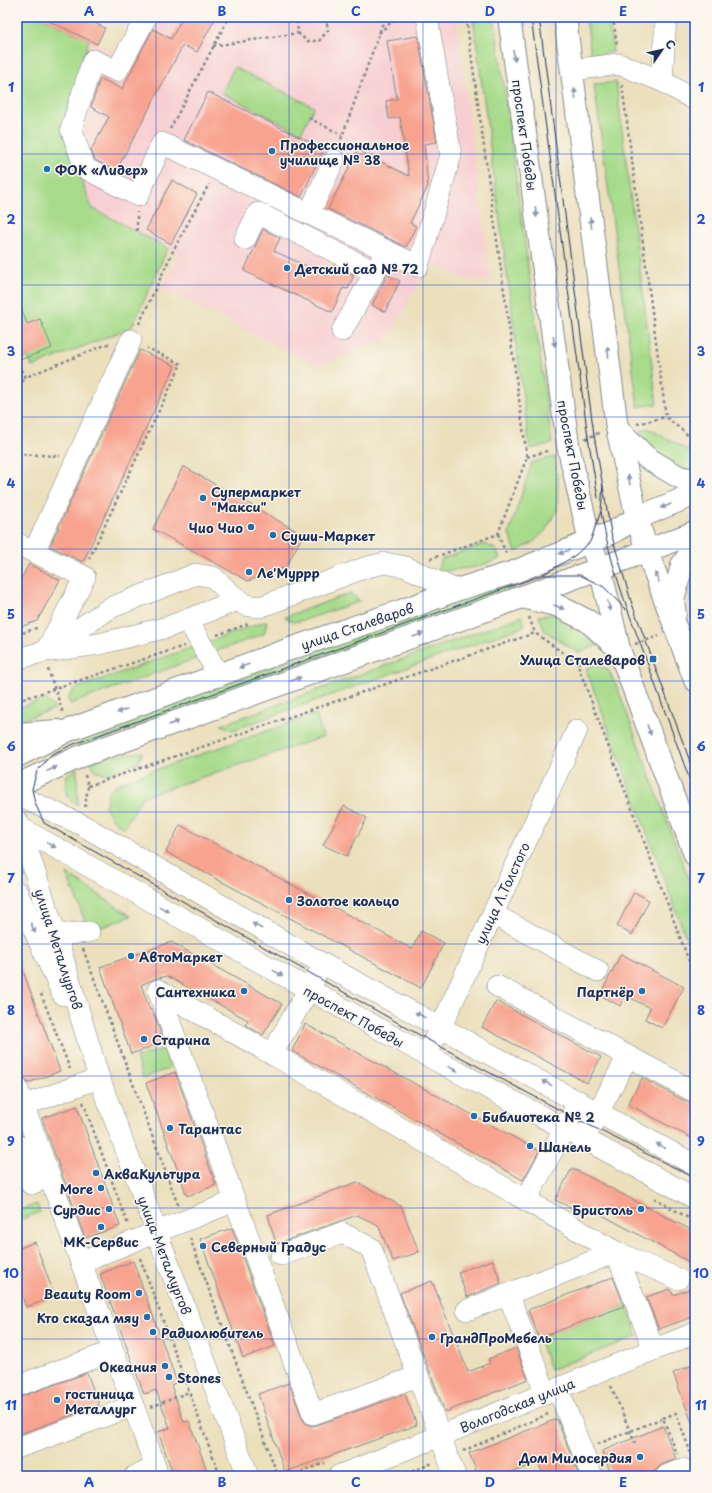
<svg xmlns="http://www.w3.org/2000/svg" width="712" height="1493" font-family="'Playpen Sans',sans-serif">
<rect width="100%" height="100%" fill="#fbf7ec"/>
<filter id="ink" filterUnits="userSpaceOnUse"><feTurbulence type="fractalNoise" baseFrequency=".025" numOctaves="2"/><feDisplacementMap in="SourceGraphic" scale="8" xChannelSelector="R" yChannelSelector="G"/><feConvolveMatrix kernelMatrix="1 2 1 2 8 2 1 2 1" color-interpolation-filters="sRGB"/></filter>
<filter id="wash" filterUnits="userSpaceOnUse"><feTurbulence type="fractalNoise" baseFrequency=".012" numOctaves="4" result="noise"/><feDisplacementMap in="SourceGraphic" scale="16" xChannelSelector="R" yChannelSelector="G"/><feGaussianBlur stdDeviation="0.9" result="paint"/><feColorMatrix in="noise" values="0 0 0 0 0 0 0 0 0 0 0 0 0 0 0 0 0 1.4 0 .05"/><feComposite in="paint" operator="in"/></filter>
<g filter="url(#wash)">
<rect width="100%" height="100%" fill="#ebdfbc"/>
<polygon fill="#f7cfd2" points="137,17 456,17 491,280 471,281 431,263 387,341 317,366 161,288 179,254 92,208 62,129 89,40 118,55"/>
<g fill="#a7db8b" stroke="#618574">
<polygon points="17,17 41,17 89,40 62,129 92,208 168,248 132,327 32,367 28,357 22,359 17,345"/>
<polygon points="473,17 485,17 495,22 552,444 530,449"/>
<polygon points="586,17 608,17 613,52 591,55"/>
<polygon points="234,67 314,107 301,133 222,93"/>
<polygon points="616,82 657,404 638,407 594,84"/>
<path d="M648,428L695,454V470C681,471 658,455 649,444C645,441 643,435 640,431Z"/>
<polygon points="555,457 558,484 557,511 545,531 532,543 516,552 509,533 532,462"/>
<polygon points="484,544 496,549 500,559 476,567 436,572 442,559"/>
<path d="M695,575V616L692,617C689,601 687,590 695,575Z"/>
<polygon points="510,581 513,591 81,747 79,737"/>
<polygon points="350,593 360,601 305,620 293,622 285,617"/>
<polygon points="552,614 569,618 600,644 578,653 544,630 539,616"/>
<polygon points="522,616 525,626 233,730 221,725"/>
<polygon points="267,621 264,634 70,704 68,698 74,689"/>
<polygon points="596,664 608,669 617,687 695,896 695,962 586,669"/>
<polygon points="46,699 55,709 24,719 17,720 17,708"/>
<polygon points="316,714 323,737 142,797 124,828 114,820 105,807 108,792 118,783"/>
<polygon points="143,752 138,763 106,774 96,771 90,762 103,757"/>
<path d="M77,768L78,805C64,799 64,788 67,775Z"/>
<polygon points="17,841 31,876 18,881 17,878"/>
<polygon points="67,874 131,916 89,932"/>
<polygon points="164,1049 170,1068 143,1078 136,1057"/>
<polygon points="37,1204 40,1212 17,1221 17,1211"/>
<polygon points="626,1305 638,1336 550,1370 539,1338"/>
</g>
<g id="blocks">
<g fill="#f8a38f">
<polygon points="41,17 82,17 105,28 97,44"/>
<polygon points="183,17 216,17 197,52 183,45 116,171 95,160 91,150 109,117 91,107 100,78 122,89 153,29 171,39"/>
<polygon points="418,36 437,142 424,144 428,186 410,223 416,226 406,247 328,209 358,150 409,176 400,117 389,119 386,101 397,99 387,41"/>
<polygon points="208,92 324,149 301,197 184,140"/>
<polygon points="172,180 197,194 171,244 146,230"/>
<polygon points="263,229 280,238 274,251 328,276 334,265 354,275 348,289 343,288 332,312 244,271"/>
<polygon points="387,275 400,281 385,312 372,305"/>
<polygon points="18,299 27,324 40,319 52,348 22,359 17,345"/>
<polygon points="140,350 175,366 83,562 50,546"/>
<polygon points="183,466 303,535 286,567 248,581 153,529"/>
<polygon points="29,564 60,580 37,621 17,628 17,586"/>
<polygon points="344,806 367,818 347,856 323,845"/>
<polygon points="180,825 412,949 421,931 444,943 421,988 166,852"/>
<polygon points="634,892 649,900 632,935 617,926"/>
<polygon points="171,942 282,1004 263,1035 245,1025 248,1020 167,976 154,979 141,985 150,1010 152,1009 164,1042 131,1054 100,967"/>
<polygon points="621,954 684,987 662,1028 645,1019 650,1008 625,995 620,1006 600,995"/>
<polygon points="17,958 18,958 60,1071 28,1083 24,1078 17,1057"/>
<polygon points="496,1001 601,1057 587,1083 482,1027"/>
<polygon points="305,1024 539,1151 523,1180 292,1051"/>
<polygon points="175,1072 216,1185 187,1196 146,1083"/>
<polygon points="642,1078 689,1103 695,1104 695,1140 628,1104"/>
<polygon points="77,1106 120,1226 85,1238 42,1118"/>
<polygon points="572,1168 695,1232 695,1265 589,1208 585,1214 555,1200"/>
<polygon points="357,1182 401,1206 419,1252 393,1261 378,1225 357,1215 276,1244 268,1215"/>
<polygon points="232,1228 275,1346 243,1358 200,1239"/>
<polygon points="35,1242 55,1297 26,1307 17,1283 17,1249"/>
<polygon points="493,1260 501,1283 467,1297 458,1272"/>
<polygon points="133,1261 177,1382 171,1385 184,1422 189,1421 209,1476 174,1476 158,1432 170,1428 156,1390 144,1394 100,1274"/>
<polygon points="613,1277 624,1306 539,1338 528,1310"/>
<polygon points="432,1281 468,1372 490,1363 488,1359 516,1348 528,1379 445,1412 400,1293"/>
<polygon points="695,1287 695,1316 659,1329 646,1297 670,1289 673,1295"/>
<polygon points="695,1364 695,1427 694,1428 673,1373"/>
<polygon points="87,1373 99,1405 17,1435 17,1398"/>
<polygon points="289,1383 302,1418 305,1423 311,1426 317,1425 405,1394 417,1425 285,1472 258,1394"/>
<polygon points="557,1419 579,1476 544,1476 538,1462 503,1476 478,1476 469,1453"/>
<polygon points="663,1426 676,1459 661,1465 655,1471 643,1476 612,1476 602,1451"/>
</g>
</g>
</g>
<g filter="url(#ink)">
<use href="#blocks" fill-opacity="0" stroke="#83878d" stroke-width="1"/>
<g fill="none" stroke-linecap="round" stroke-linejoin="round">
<g stroke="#83878d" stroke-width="22">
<g id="minor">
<polyline points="146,17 117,71 93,60 71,129 85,168 138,196 162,143 418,266 451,155 427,17"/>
<polyline points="572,70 619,64 662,81 695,100"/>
<polyline points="662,81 666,17"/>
<polyline points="309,214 334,160"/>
<polyline points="245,239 258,213 375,272"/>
<polyline points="342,331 382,259"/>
<polyline points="17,543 21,546 34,552 131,340"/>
<polyline points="188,620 219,676"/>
<polyline points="46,651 110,608 196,574 213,577 230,593 245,605 260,607 367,567 385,563 406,567 456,590"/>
<polyline points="51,651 99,644 168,627 238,600"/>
<polyline points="17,659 46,651 85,577 34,552"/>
<polyline points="17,795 82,825 323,964 695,1165"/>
<polyline points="18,822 56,935 99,1078 248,1476"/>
<polyline points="17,826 426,1055 695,1198"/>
<polyline points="17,892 63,995"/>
<polyline points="493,914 598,971"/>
<polyline points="56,935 89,932"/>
<polyline points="497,986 695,1092"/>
<polyline points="158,990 313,1414 418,1376 455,1476"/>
<polyline points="158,990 272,1054 616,1252 678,1279"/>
<polyline points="272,1054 315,978"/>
<polyline points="426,1055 441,1027 577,730"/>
<polyline points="17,1087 156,1468 135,1476"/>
<polyline points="17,1108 99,1078"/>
<polyline points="584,1139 628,1056"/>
<polyline points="17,1145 31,1184 50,1177"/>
<polyline points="526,1200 579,1101"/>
<polyline points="281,1255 342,1233 371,1248 418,1376"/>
<polyline points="81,1262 235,1201"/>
<polyline points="508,1293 546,1394"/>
<polyline points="467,1310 616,1252 654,1350"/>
<polyline points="17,1386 113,1351"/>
<polyline points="558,1389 592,1476"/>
<polyline points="17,1448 133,1406"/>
<polyline points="338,1476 440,1436 695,1333"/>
<polyline points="666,1476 683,1469"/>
</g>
</g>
<g stroke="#83878d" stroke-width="24">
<g id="major">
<polyline points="509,17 568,445 590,542 600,568 619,649 695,855"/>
<polyline points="565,17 617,428 637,518 647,551 695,680"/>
<polyline points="618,429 647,458 679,477 695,480"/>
<polyline points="522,597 556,605 588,621 619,649"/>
<polyline points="675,614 673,600 682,565 695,547"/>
<polyline points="17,734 58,731"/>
<polyline points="17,756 69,730 287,650 401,611 456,590 514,572 611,533 637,518 695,494"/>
<polyline points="17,785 79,757 522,597 647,551 695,532"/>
</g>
</g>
<g stroke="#83878d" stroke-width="2.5" stroke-dasharray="3 3" stroke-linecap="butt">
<polyline points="301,17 297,20 298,33 307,41 319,41 328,30 326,19 324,17"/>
<polyline points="613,17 617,46"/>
<polyline points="326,19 333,17"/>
<polyline points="379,33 397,17"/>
<polyline points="213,46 298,33"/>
<polyline points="622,85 666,417 695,441"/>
<polyline points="309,118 342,135"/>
<polyline points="170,129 229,17"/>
<polyline points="339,145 385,17"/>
<polyline points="137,231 137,212"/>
<polyline points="139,324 173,251 209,184"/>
<polyline points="17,365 26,377 17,388"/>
<polyline points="17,374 26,377 110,343"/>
<polyline points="637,424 666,417"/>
<polyline points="585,439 599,433"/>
<polyline points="17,454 60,456"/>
<polyline points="527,457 550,450"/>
<polyline points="498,534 507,556"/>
<polyline points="89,559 181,364 147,348"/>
<polyline points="430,559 498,534 527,457 466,17"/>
<polyline points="529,617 535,633"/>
<polyline points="17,635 39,627"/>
<polyline points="217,635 248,624"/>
<polyline points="635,644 659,636"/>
<polyline points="577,663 600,656"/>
<polyline points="48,669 63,713"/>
<polyline points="17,701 184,646"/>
<polyline points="85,775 88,786 85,807"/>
<polyline points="88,786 535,633 577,663 695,977"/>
<polyline points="83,949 178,1205"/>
<polyline points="41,994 70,1069"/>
<polyline points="83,1102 128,1225"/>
<polyline points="654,1198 695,1222"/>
<polyline points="190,1238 278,1476"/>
<polyline points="140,1258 220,1476"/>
<polyline points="611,1386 635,1443"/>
<polyline points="151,1407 189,1392"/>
<polyline points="663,1418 676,1413 690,1451 688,1452"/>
<polyline points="598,1444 663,1418 677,1454"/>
<polyline points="463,1451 548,1414"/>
<polyline points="290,1476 325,1463"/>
<polyline points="401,1476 433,1463"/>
</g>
<use href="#minor" stroke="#fff" stroke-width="21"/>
<use href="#major" stroke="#fff" stroke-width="22"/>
<g stroke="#1b2f5e" stroke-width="1">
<polyline points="531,17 588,437 598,498"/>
<polyline points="539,17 594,435 611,533 631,601 695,775"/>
<polyline points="603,485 601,511 590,542 573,557 542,575 74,744 52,754 37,771 32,789 35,803 44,823 432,1042 571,1116 695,1178"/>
<path d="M601,512C609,560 626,606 643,651C660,699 678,747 695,794"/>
<polyline points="542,575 580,575 604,587 626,610"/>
</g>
</g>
<defs><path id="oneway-solid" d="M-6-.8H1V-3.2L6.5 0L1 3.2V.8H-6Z"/></defs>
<g fill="#8d97ae">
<use href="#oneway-solid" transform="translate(514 56) rotate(82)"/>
<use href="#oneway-solid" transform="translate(575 94) rotate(-97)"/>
<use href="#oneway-solid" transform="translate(536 212) rotate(82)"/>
<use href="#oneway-solid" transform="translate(591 223) rotate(-97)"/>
<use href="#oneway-solid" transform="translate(554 341) rotate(82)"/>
<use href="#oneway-solid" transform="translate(608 352) rotate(-97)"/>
<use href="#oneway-solid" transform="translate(629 480) rotate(-103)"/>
<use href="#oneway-solid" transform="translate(666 506) rotate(157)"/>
<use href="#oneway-solid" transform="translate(564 552) rotate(158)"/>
<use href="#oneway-solid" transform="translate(657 577) rotate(-111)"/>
<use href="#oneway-solid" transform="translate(609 606) rotate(77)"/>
<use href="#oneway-solid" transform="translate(559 607) rotate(23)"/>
<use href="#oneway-solid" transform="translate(418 635) rotate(-20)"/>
<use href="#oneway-solid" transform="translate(244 666) rotate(160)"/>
<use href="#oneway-solid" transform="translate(296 679) rotate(-20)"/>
<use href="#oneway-solid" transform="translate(122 711) rotate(160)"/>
<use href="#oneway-solid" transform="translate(174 723) rotate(-20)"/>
<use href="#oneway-solid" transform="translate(649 730) rotate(70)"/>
<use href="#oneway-solid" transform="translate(52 769) rotate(-25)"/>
<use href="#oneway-solid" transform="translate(51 845) rotate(28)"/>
<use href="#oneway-solid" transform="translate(164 909) rotate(29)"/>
<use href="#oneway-solid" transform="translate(257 926) rotate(-150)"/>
<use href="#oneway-solid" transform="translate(33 928) rotate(66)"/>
<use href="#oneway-solid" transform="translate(278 973) rotate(29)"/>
<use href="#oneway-solid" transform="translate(420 1015) rotate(-152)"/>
<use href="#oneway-solid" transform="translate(453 1069) rotate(28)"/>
<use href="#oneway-solid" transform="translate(547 1083) rotate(-152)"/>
<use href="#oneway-solid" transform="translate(661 1146) rotate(-151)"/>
</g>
</g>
<path fill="none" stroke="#1d4ed8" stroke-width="1" stroke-opacity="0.55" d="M156,17V1476M289,17V1476M423,17V1476M556,17V1476M17,154H695M17,285H695M17,417H695M17,549H695M17,681H695M17,812H695M17,944H695M17,1076H695M17,1208H695M17,1339H695"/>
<g fill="#1f6fb2" stroke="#fbf7ec" stroke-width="1.5">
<circle cx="272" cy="151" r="4"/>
<circle cx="47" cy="169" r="4"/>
<circle cx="287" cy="268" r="4"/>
<circle cx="203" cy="498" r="4"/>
<circle cx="251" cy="527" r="4"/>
<circle cx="273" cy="535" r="4"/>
<circle cx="249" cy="572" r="4"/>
<rect x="649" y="655" width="8" height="8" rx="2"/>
<circle cx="289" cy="900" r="4"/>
<circle cx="131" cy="956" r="4"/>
<circle cx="244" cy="991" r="4"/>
<circle cx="642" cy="991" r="4"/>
<circle cx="144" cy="1039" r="4"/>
<circle cx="474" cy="1116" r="4"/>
<circle cx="170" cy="1128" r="4"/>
<circle cx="530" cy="1146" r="4"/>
<circle cx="96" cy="1173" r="4"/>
<circle cx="101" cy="1188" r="4"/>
<circle cx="109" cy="1209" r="4"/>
<circle cx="641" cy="1209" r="4"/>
<circle cx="101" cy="1227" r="4"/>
<circle cx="203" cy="1246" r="4"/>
<circle cx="139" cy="1293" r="4"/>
<circle cx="147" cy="1317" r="4"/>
<circle cx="153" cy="1332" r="4"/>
<circle cx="432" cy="1337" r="4"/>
<circle cx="165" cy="1366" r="4"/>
<circle cx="169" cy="1377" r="4"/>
<circle cx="57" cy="1400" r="4"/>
<circle cx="640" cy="1457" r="4"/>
</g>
<g text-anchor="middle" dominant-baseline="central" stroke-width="3" stroke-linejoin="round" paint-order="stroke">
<g font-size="13" fill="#1b2f5e" stroke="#fbf7ec">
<text transform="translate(525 135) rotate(82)">проспект Победы</text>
<text transform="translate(573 455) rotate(79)">проспект Победы</text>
<text transform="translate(357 626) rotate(-19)">улица Сталеваров</text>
<text transform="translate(502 893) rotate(-65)">улица Л.Толстого</text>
<text transform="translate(59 949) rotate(72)">улица Металлургов</text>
<text transform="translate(354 1016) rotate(29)">проспект Победы</text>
<text transform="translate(165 1255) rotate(69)">улица Металлургов</text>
<text transform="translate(517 1405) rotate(-22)">Вологодская улица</text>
</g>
<g font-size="13" font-weight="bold" fill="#1b2f5e" stroke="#fbf7ec" text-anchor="start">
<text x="280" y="144">Профессиональное<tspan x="280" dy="15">училище № 38</tspan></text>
<text x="55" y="169">ФОК «Лидер»</text>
<text x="295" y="268">Детский сад № 72</text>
<text x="211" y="491">Супермаркет<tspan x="211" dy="15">"Макси"</tspan></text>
<text x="243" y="527" text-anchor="end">Чио Чио</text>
<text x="281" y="535">Суши-Маркет</text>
<text x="257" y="572">Ле'Муррр</text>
<text x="645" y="659" text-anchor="end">Улица Сталеваров</text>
<text x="297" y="900">Золотое кольцо</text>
<text x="139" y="956">АвтоМаркет</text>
<text x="236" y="991" text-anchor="end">Сантехника</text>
<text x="634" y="991" text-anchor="end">Партнёр</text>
<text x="152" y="1039">Старина</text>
<text x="482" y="1116">Библиотека № 2</text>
<text x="178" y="1128">Тарантас</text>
<text x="538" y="1146">Шанель</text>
<text x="104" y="1173">АкваКультура</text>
<text x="93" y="1188" text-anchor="end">More</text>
<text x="101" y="1209" text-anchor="end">Сурдис</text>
<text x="633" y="1209" text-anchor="end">Бристоль</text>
<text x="101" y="1241" text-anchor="middle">МК-Сервис</text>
<text x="211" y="1246">Северный Градус</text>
<text x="131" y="1293" text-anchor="end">Beauty Room</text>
<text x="139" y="1317" text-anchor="end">Кто сказал мяу</text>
<text x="161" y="1332">Радиолюбитель</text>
<text x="440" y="1337">ГрандПроМебель</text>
<text x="157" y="1366" text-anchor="end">Океания</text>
<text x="177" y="1377">Stones</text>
<text x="65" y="1393">гостиница<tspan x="65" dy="15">Металлург</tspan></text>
<text x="632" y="1457" text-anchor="end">Дом Милосердия</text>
</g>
</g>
<rect width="712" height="1493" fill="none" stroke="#fbf7ec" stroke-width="44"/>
<g transform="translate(662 50) rotate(56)" stroke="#fbf7ec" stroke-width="3" paint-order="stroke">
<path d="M0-3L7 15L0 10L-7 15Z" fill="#1b2f5e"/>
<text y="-6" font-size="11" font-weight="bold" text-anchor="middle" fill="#1b2f5e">С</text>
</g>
<rect x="22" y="22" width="668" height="1449" fill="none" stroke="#1d4ed8" stroke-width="1.5"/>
<g font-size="13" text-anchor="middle" font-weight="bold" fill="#1d4ed8">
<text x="89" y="16">A</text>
<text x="222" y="16">B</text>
<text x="356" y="16">C</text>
<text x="490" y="16">D</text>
<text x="623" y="16">E</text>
<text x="11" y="92">1</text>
<text x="701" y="92">1</text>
<text x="11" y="224">2</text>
<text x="701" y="224">2</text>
<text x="11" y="356">3</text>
<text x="701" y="356">3</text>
<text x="11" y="488">4</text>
<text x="701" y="488">4</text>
<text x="11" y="619">5</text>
<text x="701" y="619">5</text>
<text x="11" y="751">6</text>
<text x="701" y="751">6</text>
<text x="11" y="883">7</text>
<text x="701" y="883">7</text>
<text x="11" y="1015">8</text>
<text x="701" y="1015">8</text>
<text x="11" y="1146">9</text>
<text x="701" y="1146">9</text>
<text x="11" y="1278">10</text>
<text x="701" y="1278">10</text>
<text x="11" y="1410">11</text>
<text x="701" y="1410">11</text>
<text x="89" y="1487">A</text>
<text x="222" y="1487">B</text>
<text x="356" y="1487">C</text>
<text x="490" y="1487">D</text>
<text x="623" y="1487">E</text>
</g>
</svg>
